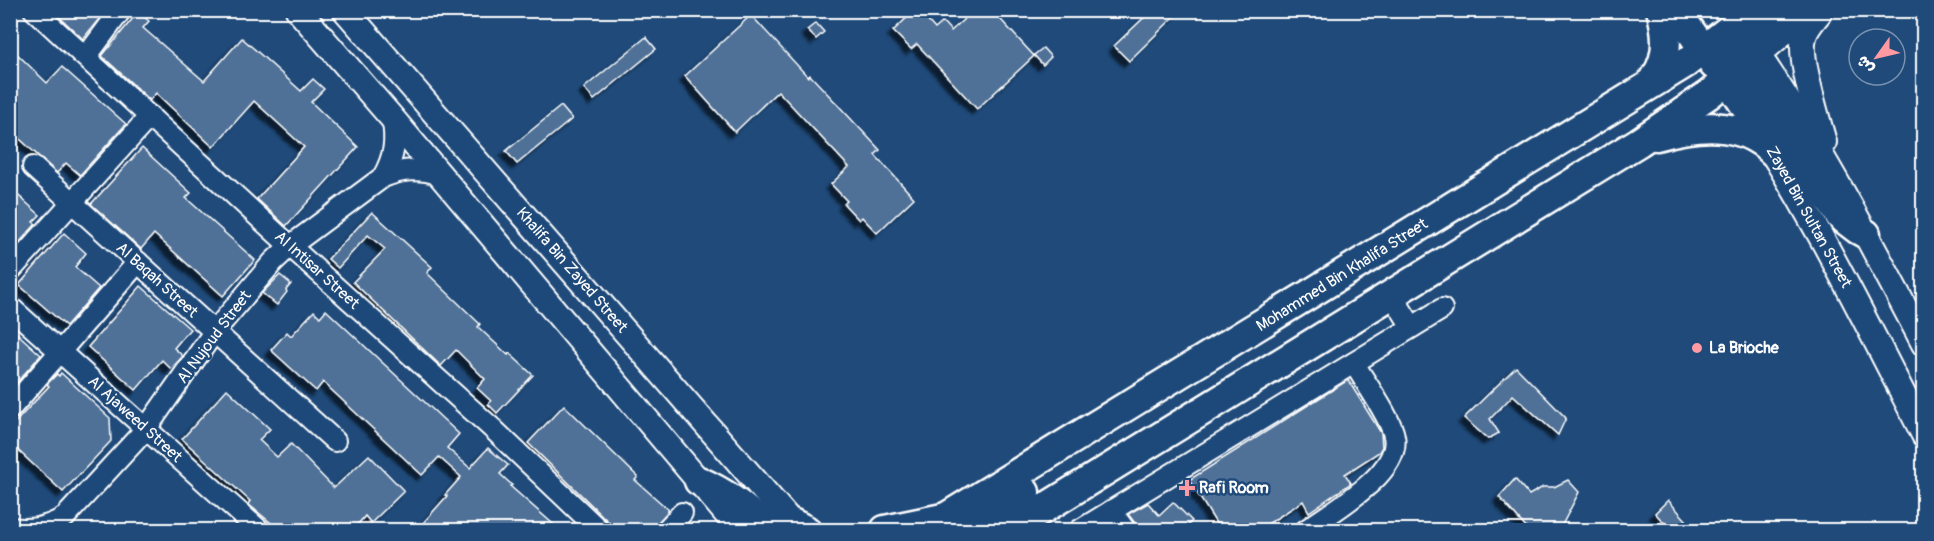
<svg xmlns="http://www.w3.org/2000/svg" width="1934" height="541" font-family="Pangolin,'Playpen Sans Arabic',sans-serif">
<defs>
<filter id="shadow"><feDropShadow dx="-5.5" dy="5.5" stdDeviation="1.5" flood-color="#0009"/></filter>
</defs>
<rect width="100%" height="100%" fill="#1f4a7a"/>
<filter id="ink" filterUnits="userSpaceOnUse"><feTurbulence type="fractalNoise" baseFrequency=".0167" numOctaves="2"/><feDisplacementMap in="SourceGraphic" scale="12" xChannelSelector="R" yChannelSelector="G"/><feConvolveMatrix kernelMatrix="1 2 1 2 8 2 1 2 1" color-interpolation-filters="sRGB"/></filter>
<g filter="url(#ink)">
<g fill="#507197" stroke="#fff" stroke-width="1.5" filter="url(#shadow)">
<polygon points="52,10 106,10 83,39"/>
<polygon points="915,10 918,10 935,29 943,22 951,31 974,10 992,10 1034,56 977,109 917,44 911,49 893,31"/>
<polygon points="1152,10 1181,10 1129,61 1114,46"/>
<polygon points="138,12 149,21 143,28 204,81 242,38 301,91 313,79 324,89 311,102 358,147 286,226 257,199 304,147 254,101 213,147 156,93 150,100 102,56"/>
<polygon points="751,15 808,77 810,75 880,150 875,155 914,198 877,233 862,217 859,220 844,204 847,201 831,184 849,167 778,91 735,132 685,76"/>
<polygon points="816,23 824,32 816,39 807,30"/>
<polygon points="646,37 656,49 594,100 584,88"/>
<polygon points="10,47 47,83 62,67 126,124 80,175 66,163 57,173 10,130"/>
<polygon points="1043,48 1051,57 1043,65 1034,55"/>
<polygon points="561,106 572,119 517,164 506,151"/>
<polygon points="142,148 191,193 186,198 255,260 223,296 154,234 141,249 91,204"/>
<polygon points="10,188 40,215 33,222 36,224 10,253"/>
<polygon points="372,212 432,267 427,273 480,324 478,327 508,355 509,353 533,375 497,413 488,404 491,401 477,388 485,379 456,350 441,366 353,282 385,249 368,235 338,268 328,259"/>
<polygon points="64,233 86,253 75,267 99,288 66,326 19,285"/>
<polygon points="280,275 291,284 286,290 287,292 277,305 262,293"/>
<polygon points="141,286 190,329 174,348 183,356 171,369 162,360 136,390 88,347"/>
<polygon points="326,310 459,434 447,448 470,468 488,448 508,465 500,474 512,485 510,486 561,531 416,531 447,496 445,495 461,477 439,457 422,475 323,382 316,391 271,350 287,332 291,336 314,311 320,317"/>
<polygon points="10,327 41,355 10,390"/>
<polygon points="1516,367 1566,418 1558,435 1513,395 1490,419 1499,433 1488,439 1464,418"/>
<polygon points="61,373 110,418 111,441 63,492 10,443 10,428 49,386 47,384 57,374 59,376"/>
<polygon points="1348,380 1381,433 1382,447 1379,452 1345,474 1351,483 1309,512 1303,501 1257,531 1221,531 1189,480"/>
<polygon points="227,389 270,429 259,440 277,457 291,444 334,488 369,455 404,491 371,523 365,516 352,531 281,531 248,504 250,501 182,439"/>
<polygon points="564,405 638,477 635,480 669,510 652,531 618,531 528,443"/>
<polygon points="1515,479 1529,495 1543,487 1554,487 1568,480 1579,492 1559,531 1529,531 1499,497"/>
<polygon points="1668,500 1696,531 1672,531 1655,513"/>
<polygon points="1173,502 1192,521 1182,531 1137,531 1135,523 1128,514 1148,503 1159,515"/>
</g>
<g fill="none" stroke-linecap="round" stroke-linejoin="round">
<g stroke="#fff" stroke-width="24">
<g id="minor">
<polyline points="34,10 290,246 493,429 599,530"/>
<polyline points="86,57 121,10"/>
<polyline points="33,167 335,441"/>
<path d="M383,177C394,157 397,141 392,118"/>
<polyline points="10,271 150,116"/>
<polyline points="1392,295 1412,327"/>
<polyline points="10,307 259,530"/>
<polyline points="10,409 138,262"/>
<polyline points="1111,511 1125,530"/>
<path d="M10,528C31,531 47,528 65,517L146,429L214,332L273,262L290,246L383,177C403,169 419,168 439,174"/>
<polyline points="666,530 682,513"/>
<polyline points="1080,530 1442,309"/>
<path d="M1306,530C1331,512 1402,473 1394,436C1391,418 1364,381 1354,363"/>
</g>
</g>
<g stroke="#fff" stroke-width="28">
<g id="major">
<polyline points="298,10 392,118 740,530"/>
<polyline points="345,10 798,530"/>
<path d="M1810,10L1758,55C1821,147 1872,245 1924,344"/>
<path d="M1819,13C1813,21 1806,28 1804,37C1798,58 1818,120 1824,142"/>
<polyline points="1736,24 1753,10"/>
<path d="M1726,81C1803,193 1862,314 1924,435"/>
<polyline points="10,529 12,530"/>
</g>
</g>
<g stroke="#fff" stroke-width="33">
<g id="highway">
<polyline points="1676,10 1714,65"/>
<polyline points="1727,57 1743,68 1759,90 1840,216 1857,229 1866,234"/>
<polyline points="1732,67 1748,40 1781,10"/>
<path d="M1649,85C1669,64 1669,38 1661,10"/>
<path d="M1656,136C1696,125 1741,119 1773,152"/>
<path d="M699,481C726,493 747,508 766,530"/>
<polyline points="792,523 806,530"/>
<polyline points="885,530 943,518"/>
<polyline points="925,530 1686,63 1736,24"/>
<polyline points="965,530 1025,492"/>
<polyline points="1009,530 1639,142 1708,95 1758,55"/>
</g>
</g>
<use href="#minor" stroke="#1f4a7a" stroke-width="20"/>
<use href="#major" stroke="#1f4a7a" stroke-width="24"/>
<use href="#highway" stroke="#1f4a7a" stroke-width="28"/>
</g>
</g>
<g fill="#ff9aa2" stroke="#1f4a7a" stroke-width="2">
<circle cx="1697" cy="348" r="6"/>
<path d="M1184 479h6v6h6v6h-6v6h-6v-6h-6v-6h6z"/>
</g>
<g text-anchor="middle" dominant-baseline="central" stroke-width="5" stroke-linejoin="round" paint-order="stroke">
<g font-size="16" fill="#fff" stroke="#1f4a7a">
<text transform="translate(1809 217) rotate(61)">Zayed Bin Sultan Street</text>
<text transform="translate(317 270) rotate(42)">Al Intisar Street</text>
<text transform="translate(572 270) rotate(49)">Khalifa Bin Zayed Street</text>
<text transform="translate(1342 275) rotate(-32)">Mohammed Bin Khalifa Street</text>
<text transform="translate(157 280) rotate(42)">Al Baqah Street</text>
<text transform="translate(214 337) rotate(-53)">Al Nujoud Street</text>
<text transform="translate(135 419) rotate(42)">Al Ajaweed Street</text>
</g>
<g font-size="16" font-weight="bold" fill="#fff" stroke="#1f4a7a" text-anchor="start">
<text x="1709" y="348">La Brioche</text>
<text x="1199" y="488">Rafi Room</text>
</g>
</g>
<rect width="1934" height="541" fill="none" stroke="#1f4a7a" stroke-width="36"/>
<rect x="18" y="18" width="1898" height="505" fill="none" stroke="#fff" stroke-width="2" filter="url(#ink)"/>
<g transform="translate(1877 57) rotate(236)"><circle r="28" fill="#1f4a7a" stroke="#7992af" stroke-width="1.5"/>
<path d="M0-4.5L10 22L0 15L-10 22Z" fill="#ff9aa2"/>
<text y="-9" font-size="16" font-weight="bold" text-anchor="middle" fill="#ffffff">ش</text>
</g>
</svg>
